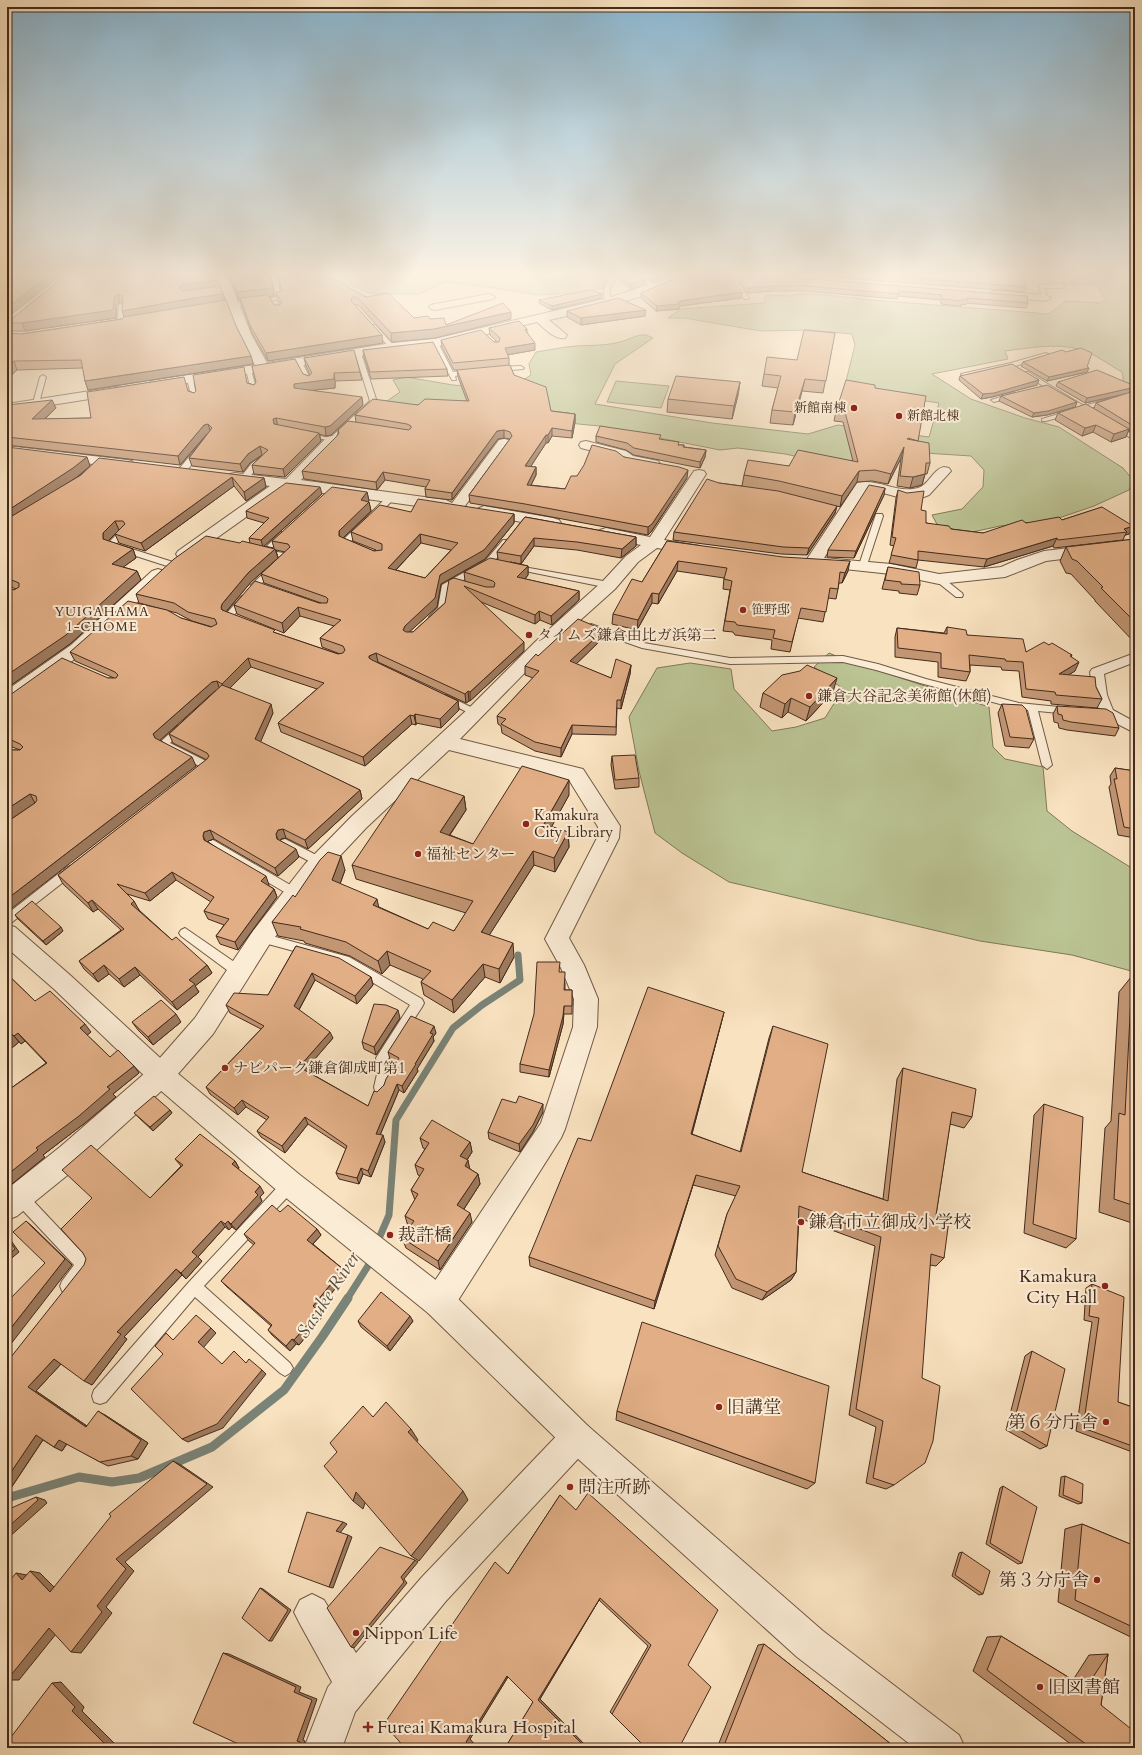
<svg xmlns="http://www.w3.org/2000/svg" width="1142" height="1755" font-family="Cardo,'Noto Serif JP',serif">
<rect width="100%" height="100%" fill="#f9e2c0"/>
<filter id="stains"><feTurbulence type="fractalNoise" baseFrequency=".005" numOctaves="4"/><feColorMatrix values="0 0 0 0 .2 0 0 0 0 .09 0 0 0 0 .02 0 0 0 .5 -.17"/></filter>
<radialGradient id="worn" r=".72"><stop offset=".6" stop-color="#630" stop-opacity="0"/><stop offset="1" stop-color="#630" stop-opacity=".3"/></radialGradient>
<g fill="#bbc494" stroke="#807858">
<polygon points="342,274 606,274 603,288 586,292 538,295 488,287 446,282 419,294 405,294 370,293 344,283"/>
<path d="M973,274H1135V391L1124,385L1122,372C1109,365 1094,353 1079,349C1055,343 1029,348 1005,351L1008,359L932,374L971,399L1025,418L1059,427L1123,468L1133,480L1129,490L1094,506L1053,520L1000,526L959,535L939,528L932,515L962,509L983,487L984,470L971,456L925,453L908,456L882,473L866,471L785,454L738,448L720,450L599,426L394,406L387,401L400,392L393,380L406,377L453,385L493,388L517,384L531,375L529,364L536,352C549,350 563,347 576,346C592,345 608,346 623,341C634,338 641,331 653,338L615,364L595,404L712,423L808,434L838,425L929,437L939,403L886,395L845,385L855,345L852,334L810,330L761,331L684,318H668L681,309L764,303L766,295L791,296L796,294H817L872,300L1049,314L1066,301L1101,303L1105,299L1096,285L1017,282Z"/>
<polygon points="616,381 669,386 661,408 607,402"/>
<polygon points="829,653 843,659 989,707 993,747 1005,759 1043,767 1047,811 1072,831 1135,870 1135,972 1072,955 980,941 729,882 682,853 655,833 639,771 629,717 657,668 690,663 731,669 734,689 772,731 796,727 825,718 843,689 814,667"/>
</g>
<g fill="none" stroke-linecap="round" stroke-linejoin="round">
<g stroke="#7a8377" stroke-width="7">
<polyline points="377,1243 389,1215 396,1120 453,1028 482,1005 520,980 518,955"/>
<polyline points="347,1299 368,1266 371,1257"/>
</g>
<polyline stroke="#7a8377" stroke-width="9" points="7,1498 79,1477 112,1482 139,1478 212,1447 284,1390 322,1337 348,1298"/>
<g stroke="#715945" stroke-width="2">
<g id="service">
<polygon points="271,274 277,274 281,299 225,308 222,306 276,297"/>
<path d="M613,274H619C611,284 607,289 612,302L609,304L606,302C601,289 605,284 613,274Z"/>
<polygon points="725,274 731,274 749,298 748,299 744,299"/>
<polygon points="638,275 642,275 656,286 656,288 652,288 638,277"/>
<polygon points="1039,285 1062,284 1065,286 1062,288 1044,288 1048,298 1045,300 1042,298"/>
<polygon points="119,304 124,305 123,321 131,321 131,323 120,325 117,323"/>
<polygon points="371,325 375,325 394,346 394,348 390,348 371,327"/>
<polygon points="433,342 438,343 453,372 472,370 475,372 474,373 455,376 456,380 452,380 432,343"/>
<polygon points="358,351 361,353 377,402 334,441 304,436 303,435 306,433 330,438 360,410 370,401 355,353"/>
<polygon points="1046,353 1048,354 1048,356 1012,367 964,376 961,374 1011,363"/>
<polygon points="297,361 302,362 312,382 311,383 306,382 296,362"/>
<polygon points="521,366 524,368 523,369 497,371 494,369 497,367"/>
<polygon points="246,369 251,370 257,391 256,392 251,391"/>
<polygon points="1024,372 1028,372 1084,406 1108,399 1111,401 1089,409 1093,412 1093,414 1089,414 1083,411 1046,421 1042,421 1042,419 1078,408 1024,374"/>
<polygon points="43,375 46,377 39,403 34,404 33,403 40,377"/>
<polygon points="190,377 193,379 197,400 192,399 187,379"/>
<polygon points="1014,393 1017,395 1016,396 994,402 991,400"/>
<polygon points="1113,426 1117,426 1135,435 1135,440 1113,428"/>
<polygon points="197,447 204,449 185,473 179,473 179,469"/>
<polygon points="260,457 266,457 267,459 257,468 247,480 241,480 240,478 251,464"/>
<polygon points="389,495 395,495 396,497 350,542 356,544 356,548 353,548 342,545 342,541"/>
<polygon points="876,514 882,514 883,516 867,565 863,567 860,567 859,565"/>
<polygon points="120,531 126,531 127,533 116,544 173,562 174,564 173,566 167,566 108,547 108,543"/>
<polygon points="281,532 284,532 288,534 271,551 290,554 291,556 261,584 268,589 267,591 261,591 251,585 281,557 262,554 261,552"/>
<polygon points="503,540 506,540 510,542 492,564 449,588 446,609 436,619 430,619 429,617 438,608 442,585 486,560"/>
<polygon points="512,565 609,582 613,585 609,588 515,569 511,567"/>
<polygon points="936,577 942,577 962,593 963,595 962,597 956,597 936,581"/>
<path d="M245,595L249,598L234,615L242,620L241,622C236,623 228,620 225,616L226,614L242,596Z"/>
<polygon points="591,624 644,643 730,658 843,656 878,664 926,679 1019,703 1069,708 1074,711 1069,714 1038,711 1052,765 1047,769 1042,765 1028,710 1019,709 920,683 876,670 843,662 730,664 642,648 588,629 587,627"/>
<polygon points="446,695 479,711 481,713 479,715 473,715 443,700 441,698 443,696"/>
<path d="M181,725L186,728L170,743L210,763L211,765C207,771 200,777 193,775L192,772L199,766L160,746L158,744L178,726Z"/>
<polygon points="285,839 324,859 325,862 324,865 316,865 281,846 280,843 281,840"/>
<polygon points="213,840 299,890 301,893 299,896 295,897 291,896 209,847 208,844 209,841"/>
<polygon points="71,866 75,867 76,870 75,873 11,923 7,925 7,914 67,867"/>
<polygon points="185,928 243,968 245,972 243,976 239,977 235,976 181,936 179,933 181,930"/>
<polygon points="261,933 349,957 422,999 424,1003 422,1007 388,1059 390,1070 385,1091 380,1093 375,1091 374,1087 378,1070 376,1058 410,1005 342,964 257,941 255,938 257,935"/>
<polygon points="290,1177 295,1179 297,1184 295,1189 204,1286 290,1363 293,1368 290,1373 285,1376 280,1373 195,1297 106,1402 100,1404 94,1402 92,1396 94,1390 189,1282 285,1179"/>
<path d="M19,1189L24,1191L89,1260L91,1265C87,1275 77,1289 67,1293L62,1291L60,1286L62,1281L74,1265L14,1201L12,1196L14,1191Z"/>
</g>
</g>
<g stroke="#715945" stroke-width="2">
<polygon id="pedestrian" points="1135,653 1135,662 1104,674 1107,695 1113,710 1135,722 1135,733 1102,716 1093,695 1090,672 1092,669"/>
</g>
<g stroke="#715945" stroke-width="2">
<g id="minor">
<path d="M216,274H227L251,334L267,363L392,343L435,339L605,299L664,280L674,274H687C673,293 575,314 549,320L567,335L565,338C555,340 545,329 537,322L435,347L392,351L156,388L151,387L149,384L151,381L156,380L255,365L239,334Z"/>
<polygon points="996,291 1045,295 1051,298 1045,301 992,296 990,294 992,292"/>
<polygon points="489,294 495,297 493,299 435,310 431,309 429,307 431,305 435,304"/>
<polygon points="116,387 121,388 123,391 121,394 7,412 7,404"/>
<path d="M332,436L337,437L339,440L337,443L301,480L446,500L452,503L499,440L504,439L509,440L511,443L462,510C456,512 452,508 446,510L287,488L190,557L184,559L178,557L176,554L178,551L270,486L230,480L228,477L230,474L235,473L286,479L327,437Z"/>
<polygon points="586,441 626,451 633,456 658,461 660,464 658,467 653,468 629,464 624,463 616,457 581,448 579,445 581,442"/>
<polygon points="7,446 127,460 132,461 134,464 132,467 127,468 7,454"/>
<path d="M944,467L949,468L951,471L929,495L924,497L905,499L876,491L867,490L824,558L891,564L939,574L1001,567L1017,560L1044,551L1135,540V550L1046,561L1005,577L939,584L891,574L807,565L805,562L857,483C878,478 897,494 918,488C929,485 933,469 944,467Z"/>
<polygon points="699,470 704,471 706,474 664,540 700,546 702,549 700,552 694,554 657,548 638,562 615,589 547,650 460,739 583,769 620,826 619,838 569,938 584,965 598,999 597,1027 565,1129 561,1138 450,1313 439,1317 428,1313 424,1302 428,1291 541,1123 573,1027 574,999 561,968 545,939 597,838 598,827 569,780 449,750 366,828 321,876 269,945 213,1034 170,1083 80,1165 17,1216 7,1220 7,1189 60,1147 152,1067 195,1018 253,931 305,864 352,816 469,708 535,642 603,581 626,556 641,545 600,536 598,533 600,530 606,528 650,537 694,471"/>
<polygon points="484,506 553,518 559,520 561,523 559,526 553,528 479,514 476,511 479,508"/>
<polygon points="158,569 164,571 166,574 164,577 83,653 14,703 7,705 7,690 71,645 152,571"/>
<polygon points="577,1421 588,1426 593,1437 588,1448 446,1601 355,1712 342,1748 304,1748 328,1687 332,1682 300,1624 294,1612 300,1600 312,1594 324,1600 356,1653 422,1577 566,1426"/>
</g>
</g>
<g stroke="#715945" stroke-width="2">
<polygon id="tertiary" points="7,925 15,927 70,975 170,1067 300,1175 450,1291 588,1426 823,1631 959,1735 965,1748 915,1748 797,1657 566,1448 428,1313 280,1193 152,1083 54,989 7,948"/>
</g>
<use href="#service" fill="#fbecd6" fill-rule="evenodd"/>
<use href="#pedestrian" fill="#fbecd6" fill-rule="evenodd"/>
<use href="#minor" fill="#fbecd6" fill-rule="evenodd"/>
<use href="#tertiary" fill="#fbecd6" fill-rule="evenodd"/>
</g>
<g fill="#c29673" stroke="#442b1c" fill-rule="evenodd">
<polygon points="67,274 218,280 219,286 223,294 225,300 236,326 251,356 253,364 88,390 85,381 83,368 17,370 7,379 22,334 122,319 124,317 123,303 120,302 116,305 116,318 25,331 10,331 7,323"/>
<polygon points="228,274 270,274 274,296 269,296 274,305 280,305 278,301 276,293 282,291 278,274 331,274 331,278 366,297 414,318 430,319 446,325 511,319 435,338 392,342 358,305 354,305 383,343 268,361 252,333 242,306 240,300 239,300"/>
<polygon points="622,274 638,274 645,284 631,289 620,280 620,275"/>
<polygon points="641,274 671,274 653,282"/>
<polygon points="733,274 747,274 1028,303 1026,308 966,303 966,305 961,304 961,306 941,304 941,300 898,296 897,299 806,291 773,291 747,293"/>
<polygon points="797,274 1024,274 1026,287 1024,292"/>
<polygon points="679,277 742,292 741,298 680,306 679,309 656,311 641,298 641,293"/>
<polygon points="602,298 552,310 539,303 539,300"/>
<polygon points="567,311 645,316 581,325 567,317"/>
<polygon points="489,328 527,329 527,332 535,350 507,355 509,358 509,365 514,375 551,411 575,414 575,422 572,438 552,436 548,443 546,443 530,467 536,467 536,475 531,485 565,489 577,476 624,457 687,478 651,532 648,535 525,512 470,503 469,495 510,439 504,438 498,439 452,500 426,497 425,489 426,487 385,480 377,490 304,479 302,471 337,436 338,434 338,430 356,422 355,415 418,405 467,401 458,377 457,370 454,370 442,347 441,340 497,342 490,335"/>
<polygon points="835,333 823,393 802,391 793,425 770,423 772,410 778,388 762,386 764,374 797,360"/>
<polygon points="363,350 447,369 448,376 371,379 364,357"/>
<polygon points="304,358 360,372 362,380 335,381 335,388 313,390 363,405 331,435 326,436 319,434 321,441 285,477 254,474 252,465 262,455 250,463 243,472 192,466 189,458 207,434 180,465 7,445 7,405 56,408 45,419 91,418 188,391 194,393 248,383 254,385 256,382 252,366 303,374 309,376 310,375 306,366"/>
<polygon points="1023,362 1089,368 1087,372 1047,381 1021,366"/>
<polygon points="960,376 1037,385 992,397 981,399 959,380"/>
<polygon points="740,382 738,395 732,419 667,412 668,399"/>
<polygon points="1058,382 1135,386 1135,433 1129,430 1126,437 1111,442 1093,432 1082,436 1055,420 1058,413 1094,408 1096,403 1129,393 1085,403 1056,386"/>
<polygon points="875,388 918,441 930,463 927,474 925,474 922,485 910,488 897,486 901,458 888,484 872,481 857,482 840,507 837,506 835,513 807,555 781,554 673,540 674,532 719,483 742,486 744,475 789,466 853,461 843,422 834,421 836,411"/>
<polygon points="1001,396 1077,402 1075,407 1047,415 1032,417 999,401"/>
<polygon points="596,436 660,440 678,445 684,445 684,447 706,450 705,457 700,468 634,455 626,450 596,442"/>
<polygon points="7,447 90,466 77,477 81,475 264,478 266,487 246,501 234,486 145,551 119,543 115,534 120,530 119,530 108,541 133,549 136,558 123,567 137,571 141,580 70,644 7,688 7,587 14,590 16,589 7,585"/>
<polygon points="885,488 884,495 854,558 827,557 828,550"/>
<polygon points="898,490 921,510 926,523 951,529 983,533 1026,523 1062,520 1102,507 1129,534 1125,535 1123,540 1054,548 1053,546 984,567 918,560 916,568 889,563 894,546 890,545 896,498"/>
<path d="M367,492L369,501L368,502H369L371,511L343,538L374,551L376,550L353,541L351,532L411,512L514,514V523L485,559L441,584L437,607L409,632H413L445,603L465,581L464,572L498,559L497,552L525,517L636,537V546L621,558L577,550L534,546L521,564L510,562L528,566V575L525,579L579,591V600L552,625L540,620L535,624L481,602L524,651L470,701H469L466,703L378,662H376L458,701L459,710L441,728L416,723V725L412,724L365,766L281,732L278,723L317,689L251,667L230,688L273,713L260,742L360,790L362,799L308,849L286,838L281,839L280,840L299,857L278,876L214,839L208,841H207L269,885H268L274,889L277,897L238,950L220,944L216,936L224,925L208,919L204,911L211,902L176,880L150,901L127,894L139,910L172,940L207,965L212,973L195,986L199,992L177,1010L140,975L124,987L109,974L98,982L84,969L79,961L121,930L98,909L93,912L63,884L58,875L207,760L173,743L169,734L217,690L215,691L160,740L196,766L35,803L7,822L13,750H20L7,745V696L108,678H114L75,661L70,652L181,618L211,627H212L192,621L177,613L139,603L136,594L240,543H250L249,538L264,523L247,518L246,511L322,494L264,546L274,548L272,541ZM421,543L451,550L425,578L396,570ZM276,550L285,552L261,574L264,583L321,603L234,605L237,614L284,633L300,616L334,626L320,638L322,647L340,654H338L276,633L226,612L251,582L278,558Z"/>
<polygon points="1135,539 1135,643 1095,601 1095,600 1071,574 1066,573 1060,561 1066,547"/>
<polygon points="667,541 848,571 842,583 839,583 838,589 836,599 828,598 823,622 798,618 790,652 771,649 772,640 735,635 733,632 723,631 730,590 723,589 724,578 677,571 658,604 652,603 637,630 612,624 613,614 642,582"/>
<polygon points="888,567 920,585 917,595 899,593 899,591 882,589"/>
<polygon points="947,627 967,635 1026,652 1049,645 1072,655 1071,657 1075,671 1068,675 1096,687 1102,699 1097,708 1051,704 1051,701 1022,697 1019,671 1002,670 1001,667 970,665 970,672 966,681 938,677 938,662 895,657 895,637 897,628 944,633"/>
<polygon points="603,638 576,664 611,678 631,665 630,674 621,709 617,708 616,735 572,734 561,757 535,751 502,733 501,726 498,724 497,716 533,678 525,675 525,666 538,656"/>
<polygon points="833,692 806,721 788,712 782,718 760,707 763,693"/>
<polygon points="1002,704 1034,739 1029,748 1005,746 998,713"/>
<polygon points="1057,706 1119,728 1115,736 1067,730 1059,728 1058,723 1054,722 1053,714"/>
<polygon points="612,756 639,778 639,787 615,789 611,765"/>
<polygon points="1115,768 1135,771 1135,838 1118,835 1109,787 1111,784 1110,776"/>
<polygon points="569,795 551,827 568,832 569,847 555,872 534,865 489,935 514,957 500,983 485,977 454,1013 424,995 421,982 423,979 390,965 382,974 350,956 305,943 304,941 278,936 272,922 295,897 345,870 340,884 379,907 428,929 454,931 466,913 356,879 352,865 464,796 466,810 450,835 473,844"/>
<polygon points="15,915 63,931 46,945 18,919"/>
<polygon points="296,946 371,977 373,985 357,1004 315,980 299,1010 333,1038 305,1070 368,1106 377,1092 384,1085 396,1063 390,1059 388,1052 436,1033 433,1037 434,1041 417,1069 418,1071 404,1093 399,1090 380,1135 385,1142 371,1177 363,1174 359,1184 339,1179 336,1173 346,1149 308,1124 285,1153 261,1137 257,1131 267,1120 246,1107 238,1115 210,1094 206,1087 261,1029 230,1013 226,1005 268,995"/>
<polygon points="560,972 565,983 565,990 572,990 572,1014 564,1014 563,1024 549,1077 520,1072 520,1064"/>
<polygon points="7,974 35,1001 91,1032 87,1035 110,1057 134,1066 139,1073 113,1094 116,1097 85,1123 43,1155 45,1157 7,1188 7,1091 46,1063 25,1041 21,1044 19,1042 7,1052"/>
<polygon points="1132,976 1135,977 1135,1224 1099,1212 1105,1128 1111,1121 1119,992"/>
<polygon points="724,1012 692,1134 740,1152 769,1038 773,1026 802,1172 883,1199 897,1079 903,1068 972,1117 964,1128 950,1124 936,1215 944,1258 936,1266 930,1265 894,1485 886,1489 866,1483 876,1427 849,1415 875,1246 799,1218 796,1272 791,1280 762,1300 732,1288 715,1255 727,1214 736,1196 693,1185 654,1309 530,1266 529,1257 591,1141"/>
<polygon points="400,1018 376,1055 364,1049 362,1042"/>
<polygon points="132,1022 181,1022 153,1045 138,1030"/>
<polygon points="516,1103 543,1112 533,1132 520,1152 489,1139 488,1132"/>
<polygon points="1044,1104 1076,1239 1066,1248 1024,1233 1034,1115"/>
<polygon points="170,1110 172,1113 153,1131 137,1116 134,1113"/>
<polygon points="420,1138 470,1142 472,1152 467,1160 470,1169 478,1174 480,1184 464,1209 472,1222 440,1270 406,1248 402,1238 410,1226 408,1226 405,1216 415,1200 411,1190 420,1176 418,1175 415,1165 425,1149 423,1148"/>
<polygon points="175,1159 235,1161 239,1168 238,1169 264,1193 260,1197 262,1201 236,1230 232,1227 229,1230 225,1227 198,1257 202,1261 186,1279 182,1275 124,1337 127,1339 92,1385 61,1364 36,1391 87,1426 105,1415 148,1443 138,1459 108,1466 100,1462 67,1444 62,1451 54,1447 43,1440 9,1491 7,1491 7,1362 150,1198 181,1166"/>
<polygon points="280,1212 317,1229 321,1235 313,1244 343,1269 347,1274 318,1310 323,1316 299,1345 296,1344 290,1351 272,1335 268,1330 271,1326 226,1286 221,1281 254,1245 249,1241 244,1234"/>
<polygon points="1092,1284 1118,1402 1135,1408 1135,1453 1076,1431 1092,1322 1084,1320 1086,1288"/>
<polygon points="358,1321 413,1321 390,1351 361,1327"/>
<polygon points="1032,1351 1047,1446 1040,1449 1006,1430 1025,1356"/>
<polygon points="617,1411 815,1483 807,1489 616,1420"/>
<polygon points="1065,1476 1082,1503 1078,1504 1059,1496 1061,1477"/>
<polygon points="1003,1486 1022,1563 1018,1564 986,1544 1000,1488"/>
<polygon points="560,1495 688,1665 646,1748 610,1712 648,1646 599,1600 540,1699 588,1748 505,1748 533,1702 508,1677 470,1739 405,1748 508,1574"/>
<polygon points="1082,1524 1135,1546 1135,1639 1058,1602 1065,1529"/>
<polygon points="962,1552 983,1594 979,1595 952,1576 959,1553"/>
<polygon points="1001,1636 1073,1680 1089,1655 1108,1654 1101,1705 1135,1748 1076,1748 973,1671 987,1637"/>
<polygon points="764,1644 896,1748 717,1748 758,1645"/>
</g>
<g fill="#9e7a5e" stroke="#442b1c">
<polygon points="50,274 62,274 7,318 7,308"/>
<polygon points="278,274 302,274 303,278 279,280"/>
<polygon points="660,274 671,274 653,282 653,277"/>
<polygon points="645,279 645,284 631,289 631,284"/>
<polygon points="218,280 220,287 181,295 178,288 183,284"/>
<polygon points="774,286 773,291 747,293 748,288"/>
<polygon points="273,288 274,296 239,300 237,292"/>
<polygon points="742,292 741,298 680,306 679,309 656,311 657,306 680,301"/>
<polygon points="118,294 120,302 116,305 116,318 25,331 22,323 114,297"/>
<polygon points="223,294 225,302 125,319 122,311 194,298"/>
<polygon points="602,294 602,298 552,310 552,306"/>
<polygon points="646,310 645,316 581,325 581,318"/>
<polygon points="511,312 511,319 435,338 392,342 391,333 434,329"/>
<polygon points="382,335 383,343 268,361 266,353"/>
<polygon points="535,343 535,350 506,355 505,348"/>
<polygon points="251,356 253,364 88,390 85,381"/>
<polygon points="14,361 17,370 7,379 7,367"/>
<polygon points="1089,368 1087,372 1047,381 1049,377"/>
<polygon points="334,373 335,381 335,388 296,392 294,388 294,384"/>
<polygon points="805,379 802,391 793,425 795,412"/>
<polygon points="1039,380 1037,385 992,397 981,399 983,394"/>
<polygon points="740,382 738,395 732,419 734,406"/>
<polygon points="1131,388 1129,393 1085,403 1087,398"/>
<polygon points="362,397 363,405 331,435 326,436 325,427"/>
<polygon points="52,400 56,408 36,427 32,419"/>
<polygon points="1077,402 1075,407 1047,415 1032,417 1034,413"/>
<polygon points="575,414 575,422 572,438 572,431"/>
<polygon points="276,418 278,427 274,424 273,419"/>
<polygon points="208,424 211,433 207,434 180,465 178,456 204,425"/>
<polygon points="1096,425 1093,432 1082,436 1085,428"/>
<polygon points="552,428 552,436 548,443 548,435"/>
<polygon points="1129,429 1126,437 1111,442 1114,434"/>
<polygon points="504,430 504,438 498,439 452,500 452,493 497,431"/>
<polygon points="319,433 321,441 285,477 283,469"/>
<polygon points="546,435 546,443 526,474 525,466"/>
<polygon points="260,446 262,455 250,463 243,472 240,464 248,454"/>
<polygon points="904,447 901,458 888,484 891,474"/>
<polygon points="706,450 705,457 700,468 700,462"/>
<polygon points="87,457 90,466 77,477 7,522 7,511"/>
<polygon points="536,467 536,475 527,493 527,485"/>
<polygon points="688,470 687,478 651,532 648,535 648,527"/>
<polygon points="859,471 857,482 840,507 842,496"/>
<polygon points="383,472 385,480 377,490 376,482"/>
<polygon points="925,474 922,485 910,488 913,477"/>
<polygon points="232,477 234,486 145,551 141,543"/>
<polygon points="264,478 266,487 246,501 244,492"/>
<polygon points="320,487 322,494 263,547 261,540"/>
<polygon points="885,488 884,495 854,558 856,551"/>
<polygon points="367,492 369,501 364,507 369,502 371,511 341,540 339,536 339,531"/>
<polygon points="837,506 835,513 807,555 809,548"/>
<polygon points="514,514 514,523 485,559 441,584 437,607 406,635 403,630 405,626 440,575"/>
<polygon points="115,521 119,530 107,542 103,539 103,533"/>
<polygon points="1133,526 1129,534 1125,535 1127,532 1124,529"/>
<polygon points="420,534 421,543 389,577 388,568"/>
<polygon points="636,537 636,546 621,558 622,549"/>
<polygon points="534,538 534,546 521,564 521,556"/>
<polygon points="1057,538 1053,546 984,567 987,559"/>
<polygon points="133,549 136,558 115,573 112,564"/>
<polygon points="275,549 278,558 251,582 225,613 221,608 222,604 248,573"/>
<polygon points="678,561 677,571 658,604 659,594"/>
<polygon points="850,561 848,571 842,583 845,573"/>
<polygon points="528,566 528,575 518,587 517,577"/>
<polygon points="137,571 141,580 70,644 7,688 7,675"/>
<polygon points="579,591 579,600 552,625 551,616"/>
<polygon points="652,593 652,603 637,630 638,620"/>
<polygon points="298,607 300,616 284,633 282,623"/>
<polygon points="539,611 540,620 535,624 535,615"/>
<polygon points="604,630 603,638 570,670 570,661"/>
<polygon points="524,642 524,651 470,701 470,692"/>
<polygon points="376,653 378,662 371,665 369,658 369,656"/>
<polygon points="248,658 251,667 225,693 222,684"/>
<polygon points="1079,662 1075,671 1055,683 1059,674"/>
<polygon points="631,665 630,674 621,709 621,700"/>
<polygon points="837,678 833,692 806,721 810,707"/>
<polygon points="217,681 220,690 215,691 157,743 153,734 212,682"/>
<polygon points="468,691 469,701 466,703 465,694"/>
<polygon points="791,698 788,712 782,718 785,704"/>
<polygon points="458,701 459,710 441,728 440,719"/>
<polygon points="271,704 273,713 258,748 255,739"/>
<polygon points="415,714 416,723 416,725 414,716"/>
<polygon points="410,715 412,724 365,766 363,757"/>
<polygon points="572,725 572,734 561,757 561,748"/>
<polygon points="192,757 196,766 7,912 7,899"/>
<polygon points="569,780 569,795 545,839 544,824"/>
<polygon points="360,790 362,799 308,849 305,840"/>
<polygon points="30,794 35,803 7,822 7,809"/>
<polygon points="464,796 466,810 442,846 440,832"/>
<polygon points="283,829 286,838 281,839 279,843 276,834 278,830"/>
<polygon points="210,830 214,839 208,841 207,844 203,836 204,832"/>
<polygon points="568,832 569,847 555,872 554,858"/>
<polygon points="296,849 299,857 278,876 275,868"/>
<polygon points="533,851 534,865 483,945 482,931"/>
<polygon points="341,856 345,870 336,895 332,880"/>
<polygon points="172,872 176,880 150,901 145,893"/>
<polygon points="266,876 269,885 264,889 261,881"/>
<polygon points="274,889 277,897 238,950 235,942"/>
<polygon points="377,899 380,913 373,905"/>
<polygon points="92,900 98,909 93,912 88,903"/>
<polygon points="134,901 139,910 136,912 131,904"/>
<polygon points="61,927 63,931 46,945 43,941"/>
<polygon points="513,943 514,957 500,983 499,969"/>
<polygon points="387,951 390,965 382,974 378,961"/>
<polygon points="7,959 12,966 7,970"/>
<polygon points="483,964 485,977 454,1013 452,1000"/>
<polygon points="104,965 109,974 98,982 93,974"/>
<polygon points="207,965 212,973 195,986 199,992 177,1010 172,1002 189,980"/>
<polygon points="135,967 140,975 124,987 119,979"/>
<polygon points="312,973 315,980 297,1013 294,1006"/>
<polygon points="371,977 373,985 357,1004 355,996"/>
<polygon points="564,1006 563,1024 549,1077 549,1070"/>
<polygon points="398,1010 400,1018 376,1055 374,1047"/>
<polygon points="724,1012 721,1024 689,1145 691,1134"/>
<polygon points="176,1014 181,1022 153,1045 148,1037"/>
<polygon points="85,1024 91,1032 86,1036 80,1028"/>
<polygon points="434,1026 436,1033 433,1037 434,1041 417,1069 418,1071 404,1093 402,1086 415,1064 430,1033"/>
<polygon points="330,1032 333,1038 302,1074 299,1067"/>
<polygon points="18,1033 25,1041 21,1044 14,1036"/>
<polygon points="12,1034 19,1042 7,1052 7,1039"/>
<polygon points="134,1066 139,1073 113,1094 116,1097 85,1123 43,1155 45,1157 7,1188 7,1175 36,1148 107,1087"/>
<polygon points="397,1084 399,1090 378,1140 376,1134"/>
<polygon points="242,1100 246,1107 238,1115 234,1108"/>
<polygon points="543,1104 543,1112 533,1132 520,1152 519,1144"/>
<polygon points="170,1110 172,1113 153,1131 150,1127"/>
<polygon points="305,1117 308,1124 285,1153 282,1146"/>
<polygon points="383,1135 385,1142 371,1177 368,1171"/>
<polygon points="470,1142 472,1152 463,1166 460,1156"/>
<polygon points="468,1160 470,1171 465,1166"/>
<polygon points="235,1161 239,1168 237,1171 232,1164"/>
<polygon points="361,1168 363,1174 359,1184 357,1178"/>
<polygon points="478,1174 480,1184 460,1215 457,1205"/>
<polygon points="696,1175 693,1185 654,1309 655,1301"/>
<polygon points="260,1186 264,1193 260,1197 262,1201 236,1230 231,1224 255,1192"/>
<polygon points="470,1213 472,1222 440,1270 438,1261"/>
<polygon points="26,1221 33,1227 72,1265 7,1349 7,1333 65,1259"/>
<polygon points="221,1221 225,1227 198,1257 202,1261 186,1279 181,1273 192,1252"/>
<polygon points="228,1221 232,1227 229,1230 225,1224"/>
<polygon points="317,1229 321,1235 311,1246 307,1240"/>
<polygon points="7,1237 10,1239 19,1252 7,1262"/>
<polygon points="176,1269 182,1275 124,1337 127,1339 92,1385 84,1381 117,1332"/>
<polygon points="343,1269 347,1274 317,1311 313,1306"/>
<polygon points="796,1272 791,1280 762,1300 767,1292"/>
<polygon points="319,1311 323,1316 299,1345 294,1340"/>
<polygon points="410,1316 413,1321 390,1351 387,1346"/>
<polygon points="211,1328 216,1333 203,1348 198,1342"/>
<polygon points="292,1339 296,1344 290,1351 286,1346"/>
<polygon points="54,1359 61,1364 36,1391 94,1431 86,1427 28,1387"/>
<polygon points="262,1370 266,1374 223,1428 188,1442 182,1439"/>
<polygon points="98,1411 105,1415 148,1443 138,1459 131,1456"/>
<polygon points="411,1429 418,1440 416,1443 408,1432"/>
<polygon points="36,1435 44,1438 9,1491 7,1491 7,1478"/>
<polygon points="59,1440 67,1443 62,1451 54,1447"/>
<polygon points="173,1461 181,1465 213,1487 125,1562 134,1571 106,1607 112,1613 81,1653 71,1652 97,1606 116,1559"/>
<polygon points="463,1491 468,1500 419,1561 411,1556"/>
<polygon points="356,1492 366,1500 363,1509 353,1501"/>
<polygon points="36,1497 45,1500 47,1503 7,1539 7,1528"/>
<polygon points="343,1522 347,1524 340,1533 336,1531"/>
<polygon points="348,1535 352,1537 333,1588 329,1587"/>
<polygon points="415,1560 418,1562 404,1579 407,1583 354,1648 351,1647 401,1577"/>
<polygon points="30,1571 40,1573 60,1593 50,1592"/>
<polygon points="16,1573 27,1575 22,1580"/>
<polygon points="260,1588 263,1589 291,1610 272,1641 269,1641"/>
<polygon points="600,1598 540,1699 588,1748 586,1748 538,1700"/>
<polygon points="49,1628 60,1629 19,1680 11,1680 7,1686 7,1675"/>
<polygon points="223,1653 229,1654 301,1687 299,1692 317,1699 303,1740 305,1741 303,1748 298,1748 294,1692"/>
<polygon points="509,1675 470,1739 478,1748 472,1748 466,1742 507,1676"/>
<polygon points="61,1682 84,1707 82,1711 119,1748 109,1748 72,1711 52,1683"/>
</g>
<g fill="#e1ae86" stroke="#442b1c" fill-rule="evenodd">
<polygon points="7,274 50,274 7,308"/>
<polygon points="67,274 215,274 218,280 183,284 178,288 183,291 220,286 223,294 194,298 122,311 123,297 118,294 114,297 113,310 22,323 7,323"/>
<polygon points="230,274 269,274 273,288 237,292"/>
<polygon points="304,274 330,274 330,277 366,297 388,293 414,318 428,316 430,319 444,318 446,325 503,303 511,312 434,329 391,333 357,297 352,297 351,301 382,335 266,353 250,325 240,298 268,295 274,305 280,305 282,302 276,293 282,291 279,278"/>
<polygon points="625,274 638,274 645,279 631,284 620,275"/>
<polygon points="649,274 660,274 653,277"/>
<polygon points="684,274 727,274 742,292 680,301 681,302 678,302 680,304 657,306 641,293 679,277"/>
<polygon points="737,274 747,274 1027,296 1028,303 967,298 968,300 962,299 962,301 942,299 942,295 899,291 899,294 807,286 774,286 748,288"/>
<polygon points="862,274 1024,274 1026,287"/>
<polygon points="591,290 602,294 552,306 539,300"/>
<polygon points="618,298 646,310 581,318 567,311"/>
<polygon points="226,300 236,326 251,356 85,381 81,360 14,361 7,367 7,333 22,334 122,319 124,317"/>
<polygon points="519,321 527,329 525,330 535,343 505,348 509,358 453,363 441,340 481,330 494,342 499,342 500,338 489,328"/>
<polygon points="804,330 835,333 826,381 805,379 795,412 772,410 781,376 764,374 767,357 797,360"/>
<polygon points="433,342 447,369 370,372 363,350"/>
<polygon points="1081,348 1092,353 1087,367 1089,368 1049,377 1023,362 1062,350 1066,352"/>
<polygon points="354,350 360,372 334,373 334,379 294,384 294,388 362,397 330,426 325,427 276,418 273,419 274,424 319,433 283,469 252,465 268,450 260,446 248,454 240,464 189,458 212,428 208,424 204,425 178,456 7,437 7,405 52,400 32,419 91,418 87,392 184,377 188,391 194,393 196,391 193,375 244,367 247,383 254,385 256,382 252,366 295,359 303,374 309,376 312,373 304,358"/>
<polygon points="1012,364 1039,380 994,393 983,394 960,376"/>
<polygon points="510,365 514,375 546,387 551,411 575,414 572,431 552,428 548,435 546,435 525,466 536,467 527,485 565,489 571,476 577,476 584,465 592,445 616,451 624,457 679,467 688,470 652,524 648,527 525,504 469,495 512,436 510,432 504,430 497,431 452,493 425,489 430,480 383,472 376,482 302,471 337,436 339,433 338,430 348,421 409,430 411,428 411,426 407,424 355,415 373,399 418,405 425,399 469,401 457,370"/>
<polygon points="1097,370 1135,386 1135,427 1096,403 1131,392 1131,388 1087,398 1058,382"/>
<polygon points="676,376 740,382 734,406 668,399"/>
<polygon points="846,380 875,385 875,388 926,396 918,441 908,438 907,439 929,443 930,463 926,463 925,474 913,477 900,476 904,447 891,474 875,470 859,471 842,496 779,481 744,475 748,460 789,466 798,450 858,462 845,412 836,411"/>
<polygon points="1047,385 1077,402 1048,411 1034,413 1001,396"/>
<polygon points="1086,404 1129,429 1114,434 1096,425 1085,428 1058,413"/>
<polygon points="600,426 661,435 659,439 679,442 678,445 684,445 683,447 706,450 700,462 634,448 627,443 596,436"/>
<polygon points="7,447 87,457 73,468 7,511"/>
<polygon points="99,458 264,478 244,492 232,477 141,543 115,534 125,524 123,521 115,521 103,533 103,539 133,549 112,564 137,571 66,635 7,675 7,587 14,590 19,587 19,583 7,578 7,519 81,475"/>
<polygon points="707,479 719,483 778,491 837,506 809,548 783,547 674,532"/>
<polygon points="286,483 320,487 261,540 249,538 269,518 246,511"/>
<polygon points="869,485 885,488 856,551 828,550"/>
<path d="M332,487L367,492L361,500L369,502L339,531V536L374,551L382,550V544L351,532L380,505L411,512L418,499L514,514L484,550L440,575L435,598L405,626L403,630L406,632H413L445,603L449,580L454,578L486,587H494L495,583L493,581L464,572L490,558L528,566L517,577L579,591L551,616L539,611L535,615L464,586L524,642L470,692L468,691L465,694L376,653L369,656V658L372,660L458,701L440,719L415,714L414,716L410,715L363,757L278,723L324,683L248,658L222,684L217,681L212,682L153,734L155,738L192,757L7,899V822L35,803L37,800L36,796L30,794L7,809V747L13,750H20L23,747L20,744L7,738V696L10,695L62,658L108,678H116L118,675L115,672L70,652L128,601L167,610L181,618L211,627L217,624L215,619L188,612L174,603L136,594L174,559L206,536L240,543L242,541L275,549L248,573L222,604L221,608L222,610L275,630L273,632L338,654L343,653L345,650L343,646L320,638L341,620L298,607L282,623L234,605L255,581L319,603H327L328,599L326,597L261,574L290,547L288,544L272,541ZM420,534L458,543L425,578L388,568Z"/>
<polygon points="898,490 907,493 924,491 921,510 926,511 926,523 949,526 951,529 983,533 1022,520 1026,523 1059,517 1062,520 1102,507 1133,526 1124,529 1127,532 1058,540 1057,538 987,559 918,551 918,560 891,555 896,538 892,537"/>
<polygon points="525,517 636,537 622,549 577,542 534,538 521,556 497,552"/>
<polygon points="1135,539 1135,622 1101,588 1103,587 1077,561 1072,559 1066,547"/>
<polygon points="667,541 783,557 850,561 845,573 840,572 838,589 830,588 826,612 801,608 792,642 773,638 775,630 737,625 735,622 725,621 732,581 724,579 727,568 678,561 659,594 652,593 638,620 613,614 632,579 642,582"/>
<polygon points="888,567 919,572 920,585 901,584 901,582 885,580"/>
<polygon points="578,619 604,630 570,661 611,678 616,659 631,665 621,700 617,700 616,727 572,725 561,748 535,742 501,724 506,719 497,716 539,671 525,666 536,654 538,656"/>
<polygon points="947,627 966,630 967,635 1023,639 1026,652 1044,642 1049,645 1052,643 1072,655 1070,656 1079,662 1059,674 1095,677 1096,687 1102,699 1056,695 1055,692 1026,689 1023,662 1006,661 1005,659 969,655 970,672 941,668 941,653 898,648 897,628 947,634"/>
<polygon points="807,665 837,678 810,707 791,698 785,704 763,693 782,675 800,671"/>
<polygon points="222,685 271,704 255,739 360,790 305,840 283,829 278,830 276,834 277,839 296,849 275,868 210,830 204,832 203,836 204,840 266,876 261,881 274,889 235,942 216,936 229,919 204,911 214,897 172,872 145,893 117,884 134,901 131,904 172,940 176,937 207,965 189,980 195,984 172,1002 135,967 119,979 104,965 93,974 79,961 124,929 92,900 88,903 58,875 207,759 209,756 207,753 169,734"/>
<polygon points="1002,704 1022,705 1026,709 1034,739 1010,737"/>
<polygon points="1057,706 1106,709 1113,713 1119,728 1071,722 1063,720 1062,715 1058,714"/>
<polygon points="635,755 639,778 615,780 612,756"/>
<polygon points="522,766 569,780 544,824 568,832 554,858 533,851 482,931 481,932 513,943 499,969 483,964 452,1000 421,982 431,971 387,951 378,961 346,942 300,929 301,927 272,922 293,895 295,897 320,860 328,852 341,856 332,880 377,899 373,905 428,929 433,922 454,931 473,901 352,865 411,778 464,796 440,832 473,844"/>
<polygon points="1115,768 1135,771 1135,829 1124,827 1114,779 1117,779"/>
<polygon points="32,901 61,927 43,941 15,915"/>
<polygon points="296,946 339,958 371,977 355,996 312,973 294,1006 330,1032 299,1067 368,1106 374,1091 377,1092 384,1085 386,1079 399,1058 388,1052 411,1016 434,1026 430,1033 433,1034 415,1064 416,1064 402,1086 397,1084 376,1134 383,1135 368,1171 361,1168 357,1178 336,1173 347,1146 305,1117 282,1146 257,1131 269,1117 242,1100 234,1108 206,1087 264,1026 226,1005 234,993 268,995"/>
<polygon points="537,962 560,962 559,972 565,972 565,974 564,990 572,990 572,1006 564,1006 563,1016 549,1070 520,1064 534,1014"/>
<polygon points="7,974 35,1001 50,991 85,1024 80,1028 110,1057 118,1050 134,1066 107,1087 110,1089 79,1116 36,1148 38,1150 7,1175 7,1091 47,1063 18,1033 14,1036 12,1034 7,1039"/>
<polygon points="1132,976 1135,977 1135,1206 1114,1199 1119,1113 1125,1115"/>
<polygon points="648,987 724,1012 691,1134 741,1152 773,1026 828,1044 802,1172 888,1201 903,1068 976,1089 972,1117 952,1112 936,1215 949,1220 944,1258 931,1254 922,1378 940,1386 933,1441 925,1463 894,1485 873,1478 883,1421 856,1409 881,1237 799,1206 796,1272 767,1292 736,1279 718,1246 727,1214 740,1186 696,1175 655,1301 529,1257 578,1138 591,1141"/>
<polygon points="161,1000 176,1014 148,1037 132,1022"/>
<polygon points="374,1004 386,1005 398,1010 374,1047 362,1042"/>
<polygon points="154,1096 170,1110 150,1127 134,1113"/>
<polygon points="519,1096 543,1104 533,1125 519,1144 488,1132 502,1099 516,1103"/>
<polygon points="1044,1104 1083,1117 1076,1239 1033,1224"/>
<polygon points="432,1120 470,1142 460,1156 468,1160 465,1166 478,1174 457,1205 470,1213 438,1261 402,1238 414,1221 405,1216 418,1194 411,1190 424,1169 415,1165 429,1143 420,1138"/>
<polygon points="200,1134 235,1161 232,1164 260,1186 255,1192 258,1195 231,1224 228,1221 225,1224 221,1221 192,1252 197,1256 181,1273 176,1269 117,1332 121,1334 84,1381 54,1359 28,1387 86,1427 98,1411 141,1440 131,1456 100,1462 59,1440 54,1447 36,1435 7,1478 7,1362 84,1265 86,1259 83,1253 61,1229 92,1198 62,1170 91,1145 150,1198 183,1165 175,1159"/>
<polygon points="272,1205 280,1212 288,1205 317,1229 307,1240 343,1269 313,1306 319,1311 294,1340 292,1339 286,1346 268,1330 272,1325 221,1281 255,1243 244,1234"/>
<polygon points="26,1221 65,1259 7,1333 7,1302 45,1263 13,1232"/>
<polygon points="7,1237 15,1249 7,1256"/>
<polygon points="1092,1284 1124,1297 1118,1402 1135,1408 1135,1447 1083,1428 1099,1318 1089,1316"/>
<polygon points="381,1292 410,1316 387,1346 358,1321"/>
<polygon points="196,1315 211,1328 198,1342 222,1364 234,1351 246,1363 249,1359 262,1370 217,1424 182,1439 131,1389 163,1354 155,1346 166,1333 173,1340"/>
<polygon points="642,1322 829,1386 815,1483 617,1411"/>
<polygon points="1032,1351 1065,1369 1047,1446 1013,1426"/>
<polygon points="386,1402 411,1429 408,1432 463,1491 411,1556 356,1492 353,1501 324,1466 337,1452 330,1443 363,1406 373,1417"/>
<polygon points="173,1461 207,1484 116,1559 126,1569 97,1606 102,1612 71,1652 49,1628 7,1680 7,1584 16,1573 22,1580 30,1571 50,1592 111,1516 109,1514"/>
<polygon points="1065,1476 1083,1484 1082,1503 1063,1495"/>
<polygon points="1003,1486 1037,1507 1022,1563 990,1543"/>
<polygon points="588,1493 718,1610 688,1665 711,1687 679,1748 646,1748 612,1714 651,1645 600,1598 538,1700 586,1748 505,1748 533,1702 507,1676 466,1742 472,1748 405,1748 384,1724 495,1562 508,1574 560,1495 576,1510"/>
<polygon points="36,1497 38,1500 7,1528 7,1510"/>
<polygon points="307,1512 343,1522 336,1531 348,1535 329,1587 288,1572"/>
<polygon points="1082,1524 1135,1546 1135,1628 1075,1600"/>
<polygon points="380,1547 415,1560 401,1577 404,1582 351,1647 327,1608"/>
<polygon points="962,1552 990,1571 983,1594 955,1575"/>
<polygon points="260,1588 288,1610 269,1641 242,1618"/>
<polygon points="1001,1636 1086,1688 1108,1654 1101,1705 1135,1732 1135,1748 1091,1748 987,1670"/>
<polygon points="764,1644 896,1748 723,1748"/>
<polygon points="223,1653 296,1687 294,1692 312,1700 297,1741 300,1742 298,1748 247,1748 193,1723"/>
<polygon points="52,1683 75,1707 72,1711 109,1748 14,1748 8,1741"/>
</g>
<linearGradient id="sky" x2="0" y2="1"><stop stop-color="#8ab8d3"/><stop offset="0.53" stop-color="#fcf2e3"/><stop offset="1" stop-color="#fcf2e3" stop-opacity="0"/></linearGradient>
<rect width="1142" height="519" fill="url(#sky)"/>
<g fill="#8f2418" stroke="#fbecd6" stroke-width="1.5">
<circle cx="854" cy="408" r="4"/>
<circle cx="899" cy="416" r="4"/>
<circle cx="743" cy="610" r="4"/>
<circle cx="529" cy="635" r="4"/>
<circle cx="809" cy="696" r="4"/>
<circle cx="526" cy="824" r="4"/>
<circle cx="418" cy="854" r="4"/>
<circle cx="225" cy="1068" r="4"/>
<circle cx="801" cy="1222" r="4"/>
<circle cx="390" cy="1235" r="4"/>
<circle cx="1105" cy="1286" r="4"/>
<circle cx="719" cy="1407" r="4"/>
<circle cx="1106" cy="1422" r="4"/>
<circle cx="570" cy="1487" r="4"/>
<circle cx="1097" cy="1580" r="4"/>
<circle cx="356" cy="1633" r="4"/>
<circle cx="1040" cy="1687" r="4"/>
<path d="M366 1721h4v4h4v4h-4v4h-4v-4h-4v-4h4z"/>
</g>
<g text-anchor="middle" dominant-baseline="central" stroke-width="4" stroke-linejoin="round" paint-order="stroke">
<g font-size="13" fill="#442b1c" stroke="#fbecd6" text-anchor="start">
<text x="846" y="408" text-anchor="end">新館南棟</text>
<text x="907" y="416">新館北棟</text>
<text x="751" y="610">笹野邸</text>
</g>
<g font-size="13" letter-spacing="1" fill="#442b1c" stroke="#fbecd6">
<text x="102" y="612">YUIGAHAMA<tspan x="102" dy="15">1-CHOME</tspan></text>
</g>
<g font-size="15" fill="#442b1c" stroke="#fbecd6" text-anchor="start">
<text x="537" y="635">タイムズ鎌倉由比ガ浜第二</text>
<text x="817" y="696">鎌倉大谷記念美術館(休館)</text>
<text x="534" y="815">Kamakura<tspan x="534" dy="17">City Library</tspan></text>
<text x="426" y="854">福祉センター</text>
<text x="233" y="1068">ナビパーク鎌倉御成町第1</text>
</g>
<g font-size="18" fill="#442b1c" stroke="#fbecd6" text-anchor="start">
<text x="809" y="1222">鎌倉市立御成小学校</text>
<text x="398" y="1235">裁許橋</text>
<text x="1097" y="1276" text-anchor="end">Kamakura<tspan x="1097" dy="21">City Hall</tspan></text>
<text x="727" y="1407">旧講堂</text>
<text x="1098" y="1422" text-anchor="end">第６分庁舎</text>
<text x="578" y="1487">問注所跡</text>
<text x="1089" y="1580" text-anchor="end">第３分庁舎</text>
<text x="364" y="1633">Nippon Life</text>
<text x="1048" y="1687">旧図書館</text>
<text x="377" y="1727">Fureai Kamakura Hospital</text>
</g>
<g font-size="19" font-style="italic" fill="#5a5042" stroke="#fbecd6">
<text transform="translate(328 1295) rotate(-57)">Sasuke River</text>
</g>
</g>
<rect width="1142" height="1755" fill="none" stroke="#f9e2c0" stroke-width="24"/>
<rect x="8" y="8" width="1126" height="1739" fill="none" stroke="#442b1c" stroke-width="2"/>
<rect x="12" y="12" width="1118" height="1731" fill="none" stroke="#442b1c"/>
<rect width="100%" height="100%" filter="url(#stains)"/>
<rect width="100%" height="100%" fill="url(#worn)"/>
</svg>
